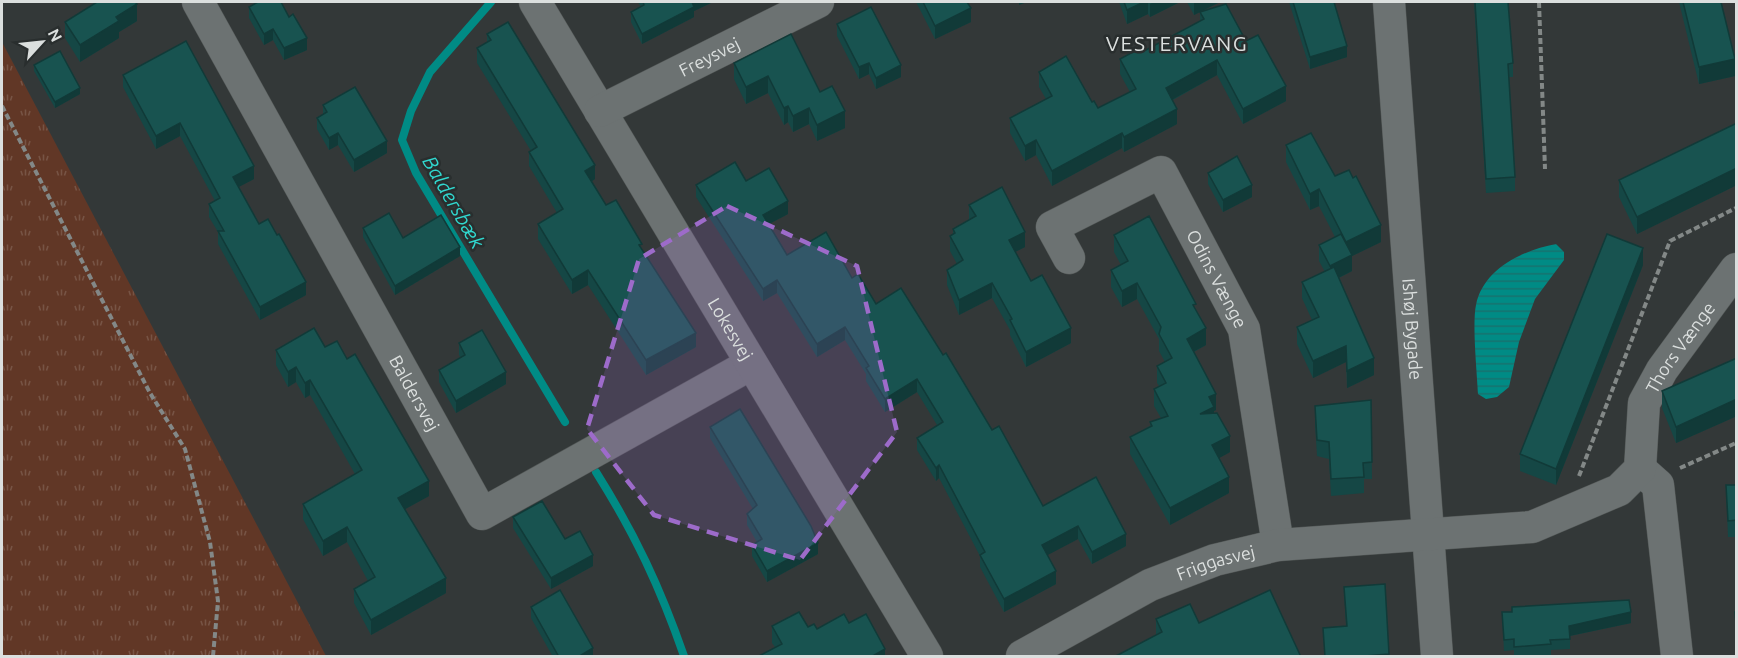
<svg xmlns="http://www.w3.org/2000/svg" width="1738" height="658" font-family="Ubuntu,sans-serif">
<defs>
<pattern id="grass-tufts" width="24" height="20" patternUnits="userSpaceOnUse" patternTransform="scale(1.5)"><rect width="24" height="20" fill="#613726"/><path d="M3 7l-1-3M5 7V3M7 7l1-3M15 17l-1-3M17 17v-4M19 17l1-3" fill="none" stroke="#775445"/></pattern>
<pattern id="water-rules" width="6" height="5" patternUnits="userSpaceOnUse" patternTransform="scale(1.5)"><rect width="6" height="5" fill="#008b85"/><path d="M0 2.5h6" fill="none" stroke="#17726e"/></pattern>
</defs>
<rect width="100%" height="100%" fill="#333838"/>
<polygon fill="url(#grass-tufts)" points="2,42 326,656 2,656"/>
<path fill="url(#water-rules)" d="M1556,244L1564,252V260L1535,299L1519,342L1509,387L1497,397L1486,399L1478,394C1477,372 1472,324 1476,305C1483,269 1523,250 1556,244Z"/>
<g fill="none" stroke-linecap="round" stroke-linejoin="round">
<g stroke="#008b85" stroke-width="8">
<polyline points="491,2 430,72 411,111 402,140 416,173 565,422"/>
<path d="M596,472C635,534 660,587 684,656"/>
</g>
<g stroke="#505554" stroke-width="33">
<g id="minor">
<path id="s1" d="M198,2L482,514L751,364"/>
<path id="s2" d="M535,2L927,656"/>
<path id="s3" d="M1389,2L1437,656"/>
<path id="s4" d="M600,111L818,2"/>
<path id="s5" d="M1069,258L1052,227L1161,172L1244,329L1278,545"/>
<polyline points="1640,469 1658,485 1677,656"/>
<path id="s6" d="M1022,656L1150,585L1215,560L1278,545L1532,527L1619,490L1640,469L1644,403L1662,370L1736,269"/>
</g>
</g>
<g stroke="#838887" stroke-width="4" stroke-dasharray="6 3" stroke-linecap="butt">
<polyline points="1539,2 1545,169"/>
<polyline points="2,106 150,393 185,449 210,542 218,601 213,656"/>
<polyline points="1680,468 1736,443"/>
<polyline points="1579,476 1670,241 1736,208"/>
</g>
<use href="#minor" stroke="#6c7272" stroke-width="32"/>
</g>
<g fill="#154745">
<polygon points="95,2 138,2 136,3 137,21 119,32 119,38 80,62 65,38 65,22 96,2"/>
<polygon points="638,2 713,2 694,11 694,17 642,44 631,22 631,12 641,7"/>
<polygon points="916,2 971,2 968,3 971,22 935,39"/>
<polygon points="1119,2 1180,2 1150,17 1148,14 1127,24"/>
<polygon points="1187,2 1220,2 1194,15"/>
<polygon points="1289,2 1334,2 1347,57 1310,69"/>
<polygon points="1474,2 1508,2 1513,63 1513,77 1509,77 1515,177 1515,191 1486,193"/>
<polygon points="1679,2 1721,2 1735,76 1699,84"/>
<polygon points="249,7 289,17 307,50 284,60 273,40 264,45 249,18"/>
<polygon points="1200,12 1246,41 1286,101 1243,124 1217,75 1173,100 1177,124 1124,152 1122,148 1052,186 1036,155 1025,161 1010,133 1010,118 1046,99 1039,87 1039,72 1092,102 1098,108 1130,92 1120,74 1120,59 1146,50 1200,22"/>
<polygon points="837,24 901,77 876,89 869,74 859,79 837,36"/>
<polygon points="487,34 595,179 592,181 606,205 642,250 696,347 646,375 588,285 572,294 538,239 538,224 557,213 529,166 529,152 531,151 477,63 477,48 487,42"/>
<polygon points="734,63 820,92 845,128 817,141 809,124 793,132 788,122 784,125 768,93 746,104 734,79"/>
<polygon points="34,65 80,94 55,108 34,71"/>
<polygon points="123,75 254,179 238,187 259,224 306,295 260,320 218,244 218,232 209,217 209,204 215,201 180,136 156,149 123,87"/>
<polygon points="323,105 387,153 354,172 338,145 329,150 317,129 317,118 323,114"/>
<polygon points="1737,123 1737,185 1637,234 1619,197 1619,180"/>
<polygon points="1286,145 1335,176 1381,242 1352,256 1352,271 1339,278 1374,375 1347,388 1346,362 1313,378 1297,344 1297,327 1312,320 1302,298 1302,282 1325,272 1319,261 1319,245 1335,237 1319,206 1310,210 1286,162"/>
<polygon points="1208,173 1252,197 1223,212 1208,184"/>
<polygon points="696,185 788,214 769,224 787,255 852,278 876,304 943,355 1043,506 1126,546 1092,564 1078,539 1047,555 1056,584 1004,612 980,567 980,556 939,478 936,481 917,450 917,438 937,425 917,392 885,412 866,381 866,374 845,340 817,357 777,293 763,301 696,197"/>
<polygon points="969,205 1025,247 1015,252 1031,281 1071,343 1026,367 1010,335 1010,330 992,298 959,315 947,285 947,270 957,264 950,251 950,236 953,234 953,229 969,220"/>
<polygon points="363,228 460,256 395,295 363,237"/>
<polygon points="1114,235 1196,310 1206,345 1194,352 1216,410 1214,411 1214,413 1230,452 1219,458 1229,493 1170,525 1130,454 1130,437 1150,426 1150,422 1161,418 1154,406 1154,389 1159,386 1157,383 1157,366 1165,362 1159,351 1159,339 1137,299 1122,307 1111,287 1111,270 1121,265 1114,252"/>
<polygon points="1643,265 1556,485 1520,471 1520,454"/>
<polygon points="459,343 506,384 456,413 439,382 439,370 461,358 459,355"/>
<polygon points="325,347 429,496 405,509 446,593 371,635 354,603 354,589 368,581 347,542 323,556 303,519 303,504 355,474 310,395 305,398 296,382 288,387 276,365 276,350"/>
<polygon points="1737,358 1737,416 1676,443 1662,408 1662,391"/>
<polygon points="1371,400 1372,479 1364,479 1364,493 1331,496 1329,459 1317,456 1315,423 1315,406"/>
<polygon points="710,427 818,554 767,582 752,556 752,545 757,542 747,525 747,514 753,509 710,438"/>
<polygon points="1726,485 1737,485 1737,537 1728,537"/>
<polygon points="513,517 593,566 551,589 513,528"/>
<polygon points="1385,584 1389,657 1325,657 1323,628 1346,626 1344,587"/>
<polygon points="531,607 593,657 553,657 531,618"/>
<polygon points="1502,612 1631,623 1570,636 1570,649 1551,650 1551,655 1514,657 1514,650 1504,651"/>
<polygon points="1735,612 1737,612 1737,651 1735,629"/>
<polygon points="1156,619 1199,623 1301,657 1156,635"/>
<polygon points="849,623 885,657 775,647 772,643 772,626 808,627 817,629"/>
</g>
<g fill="#113a38">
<polygon points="692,2 713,2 694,11 694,17 642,44 642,34"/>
<polygon points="1019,2 1027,2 1019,5"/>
<polygon points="1144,2 1148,2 1148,14 1127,24 1127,10"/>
<polygon points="1154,2 1180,2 1150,17 1150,4"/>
<polygon points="1194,2 1220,2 1194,15"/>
<polygon points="137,4 137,21 119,32 119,38 80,62 80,45 116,17"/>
<polygon points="971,8 971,22 935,39 935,26"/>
<polygon points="273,29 273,40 264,45 264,34"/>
<polygon points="307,38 307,50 284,60 284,48"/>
<polygon points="1347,46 1347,57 1310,69 1310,57"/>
<polygon points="1735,59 1735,76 1699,84 1699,67"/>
<polygon points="1217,60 1217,75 1166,103 1166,88"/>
<polygon points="869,63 869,74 859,79 859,67"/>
<polygon points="901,65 901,77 876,89 876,78"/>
<polygon points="768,76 768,93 746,104 746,87"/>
<polygon points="1286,86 1286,101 1243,124 1243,109"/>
<polygon points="80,88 80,94 55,108 55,102"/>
<polygon points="788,106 788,122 784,125 784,108"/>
<polygon points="809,108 809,124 793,132 793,116"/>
<polygon points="1177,109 1177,124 1124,152 1124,137"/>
<polygon points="845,111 845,128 817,141 817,125"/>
<polygon points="180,123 180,136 156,149 156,136"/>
<polygon points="338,133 338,145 329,150 329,138"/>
<polygon points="1122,133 1122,148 1052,186 1052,171"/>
<polygon points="1036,140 1036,155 1025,161 1025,146"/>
<polygon points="387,141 387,153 354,172 354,160"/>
<polygon points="595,165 595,179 585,185 585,171"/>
<polygon points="254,166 254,179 233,190 233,177"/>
<polygon points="1737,168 1737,185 1637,234 1637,217"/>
<polygon points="1252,185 1252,197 1223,212 1223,200"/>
<polygon points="1319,189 1319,206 1310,210 1310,194"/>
<polygon points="788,201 788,214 763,227 763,215"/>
<polygon points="1381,225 1381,242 1352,256 1352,271 1330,282 1330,266 1346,242"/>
<polygon points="1025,232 1025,247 1009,255 1009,240"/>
<polygon points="460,247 460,256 395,295 395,286"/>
<polygon points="1643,248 1643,265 1556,485 1556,469"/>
<polygon points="588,270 588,285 572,294 572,280"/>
<polygon points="777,280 777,293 763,301 763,289"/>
<polygon points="306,282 306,295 260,320 260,307"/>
<polygon points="992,283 992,298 959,315 959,300"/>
<polygon points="1137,283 1137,299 1122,307 1122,291"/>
<polygon points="845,327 845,340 817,357 817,344"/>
<polygon points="1071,328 1071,343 1026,367 1026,352"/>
<polygon points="1206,328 1206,345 1187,355 1187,339"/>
<polygon points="696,333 696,347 646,375 646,360"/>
<polygon points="1346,346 1346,362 1313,378 1313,361"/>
<polygon points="1374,358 1374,375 1347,388 1347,371"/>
<polygon points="296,367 296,382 288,387 288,372"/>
<polygon points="506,372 506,384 456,413 456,401"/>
<polygon points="917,379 917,392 885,412 885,399"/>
<polygon points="310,380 310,395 305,398 305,383"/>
<polygon points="1216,394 1216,410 1214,411 1214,423 1200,414 1209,397"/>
<polygon points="1737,399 1737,416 1676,443 1676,427"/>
<polygon points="1230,436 1230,452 1212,462 1212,445"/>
<polygon points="939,465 939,478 936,481 936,468"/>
<polygon points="1229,477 1229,493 1170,525 1170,508"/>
<polygon points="429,481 429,496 398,513 398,498"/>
<polygon points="1078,526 1078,539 1042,558 1042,545"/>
<polygon points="347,527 347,542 323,556 323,541"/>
<polygon points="1126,534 1126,546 1092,564 1092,552"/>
<polygon points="818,543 818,554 767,582 767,571"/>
<polygon points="593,555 593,566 551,589 551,578"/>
<polygon points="1056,571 1056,584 1004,612 1004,599"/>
<polygon points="446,578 446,593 371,635 371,620"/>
<polygon points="1631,612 1631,623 1569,636 1569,626"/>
<polygon points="593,648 593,657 578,657"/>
<polygon points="885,649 885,657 871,657"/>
</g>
<g fill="#185350" stroke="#113a38" stroke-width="1.5">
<polygon points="97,2 135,2 137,4 116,17 119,21 80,45 65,22"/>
<polygon points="258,2 281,2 289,17 293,14 307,38 284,48 273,29 264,34 249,7"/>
<polygon points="643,2 693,2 692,2 694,7 642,34 631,12 644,5"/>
<polygon points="923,2 967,2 971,8 935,26"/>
<polygon points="1124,2 1144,2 1127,10"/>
<polygon points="1293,2 1334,2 1347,46 1310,57"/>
<polygon points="1475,2 1508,2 1513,63 1508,64 1515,177 1486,179"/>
<polygon points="1683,2 1721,2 1735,59 1699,67"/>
<polygon points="1226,4 1246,41 1258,35 1286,86 1243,109 1217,60 1166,88 1177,109 1124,137 1122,133 1052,171 1036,140 1025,146 1010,118 1052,96 1039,72 1066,56 1092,102 1094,101 1098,108 1136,89 1120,59 1144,46 1146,50 1204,19 1200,12"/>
<polygon points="871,7 901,65 876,78 869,63 859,67 837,24"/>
<polygon points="508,22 595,165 585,171 606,205 616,200 642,244 639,245 696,333 646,360 588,270 572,280 538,224 563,209 529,152 537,147 477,48 491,40 487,34"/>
<polygon points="791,34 820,92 832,86 845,111 817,125 809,108 793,116 788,106 784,108 768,76 746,87 734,63"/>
<polygon points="186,41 254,166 233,177 259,224 268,219 277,235 279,234 306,282 260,307 218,231 224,231 209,204 220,198 180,123 156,136 123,75"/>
<polygon points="60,51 80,88 55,102 34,65"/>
<polygon points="355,87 387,141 354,160 338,133 329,138 317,118 327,112 323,105"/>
<polygon points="1737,123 1737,168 1637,217 1619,180"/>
<polygon points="1311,133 1335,176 1349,170 1353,178 1356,176 1381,225 1346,242 1319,189 1310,194 1286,145"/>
<polygon points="1237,156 1252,185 1223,200 1208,173"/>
<polygon points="735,162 746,181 769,168 788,201 763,215 787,255 826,232 852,278 858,274 876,304 901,288 943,355 946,353 992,430 999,426 1043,506 1096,477 1126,534 1092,552 1078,526 1042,545 1056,571 1004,599 980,555 985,552 939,465 936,468 917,438 943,422 917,379 885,399 866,368 869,366 845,327 817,344 777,280 763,289 696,185"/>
<polygon points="1002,187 1025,232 1009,240 1031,281 1042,275 1071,328 1026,352 1010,320 1012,319 992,283 959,300 947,270 963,260 950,236 955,233 953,229 976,216 969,205"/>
<polygon points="389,213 403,238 441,215 460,247 395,286 363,228"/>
<polygon points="1149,216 1196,304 1193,305 1206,328 1187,339 1216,394 1209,397 1214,407 1200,414 1217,413 1230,436 1212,445 1229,477 1170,508 1130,437 1152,426 1150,422 1168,416 1154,389 1166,383 1157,366 1172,358 1159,334 1161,327 1137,283 1122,291 1111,270 1128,261 1114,235"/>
<polygon points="1341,234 1352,255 1330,266 1319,245"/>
<polygon points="1607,234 1643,248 1556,469 1520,454"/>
<polygon points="1334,267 1374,358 1347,371 1346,346 1313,361 1297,327 1319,317 1302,282"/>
<polygon points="314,328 325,347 337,341 347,359 355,354 429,481 398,498 446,578 371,620 354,589 375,577 347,527 323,541 303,504 362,470 310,380 305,383 296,367 288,372 276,350"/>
<polygon points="482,330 506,372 456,401 439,370 465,355 459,343"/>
<polygon points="1737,358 1737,399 1676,427 1662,391"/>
<polygon points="1371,400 1372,462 1363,463 1364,477 1331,479 1329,442 1317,440 1315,406"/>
<polygon points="740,409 811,526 818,543 767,571 752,545 762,539 747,514 757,505 710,427"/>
<polygon points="1726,485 1737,485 1737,520 1728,521"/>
<polygon points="542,501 565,539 580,531 593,555 551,578 513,517"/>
<polygon points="1385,584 1389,654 1353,657 1325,657 1323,628 1347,626 1344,587"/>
<polygon points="560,590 593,648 578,657 559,657 531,607"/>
<polygon points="1270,590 1301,657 1114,657 1162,632 1156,619 1190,604 1199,623"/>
<polygon points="1629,600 1631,612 1569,626 1570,639 1550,640 1551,644 1514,647 1514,639 1504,640 1502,612 1512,612 1512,607"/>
<polygon points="799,612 808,627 814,624 817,629 844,614 849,623 866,614 885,649 871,657 757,657 782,644 772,626"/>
<polygon points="1735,612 1737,612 1737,635"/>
</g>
<path fill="#9d6bca" fill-opacity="0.2" stroke="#9d6bca" stroke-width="4.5" stroke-dasharray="12 8" stroke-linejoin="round" d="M727,206L857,266L897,432L800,560L654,515L587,429L639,259Z"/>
<g text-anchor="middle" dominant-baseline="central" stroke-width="5" stroke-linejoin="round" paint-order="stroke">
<g font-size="18" fill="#dbdfde" stroke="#292e2e">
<text stroke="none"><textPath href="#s4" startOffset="122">Freysvej</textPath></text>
<text stroke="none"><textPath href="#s5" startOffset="278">Odins Vænge</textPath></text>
<text stroke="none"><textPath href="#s3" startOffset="328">Ishøj Bygade</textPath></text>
<text stroke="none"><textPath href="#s2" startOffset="381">Lokesvej</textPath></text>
<text stroke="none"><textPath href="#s6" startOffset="792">Thors Vænge</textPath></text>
<text stroke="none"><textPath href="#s1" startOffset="447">Baldersvej</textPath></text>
<text stroke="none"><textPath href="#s6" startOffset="216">Friggasvej</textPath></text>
</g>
<g font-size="20" font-style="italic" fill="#31d8cf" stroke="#292e2e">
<text transform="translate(454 202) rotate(60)">Baldersbæk</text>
</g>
<g font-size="21" letter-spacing="1.5" fill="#dbdfde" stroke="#292e2e">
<text x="1177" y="43">VESTERVANG</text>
</g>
</g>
<rect width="1738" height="658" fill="none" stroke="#dbdfde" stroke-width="6"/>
<g transform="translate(42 42) rotate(63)" stroke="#292e2e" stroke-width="4.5" paint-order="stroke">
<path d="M0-4.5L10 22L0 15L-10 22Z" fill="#dbdfde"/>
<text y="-9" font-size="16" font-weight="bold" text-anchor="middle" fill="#dbdfde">N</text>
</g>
</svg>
